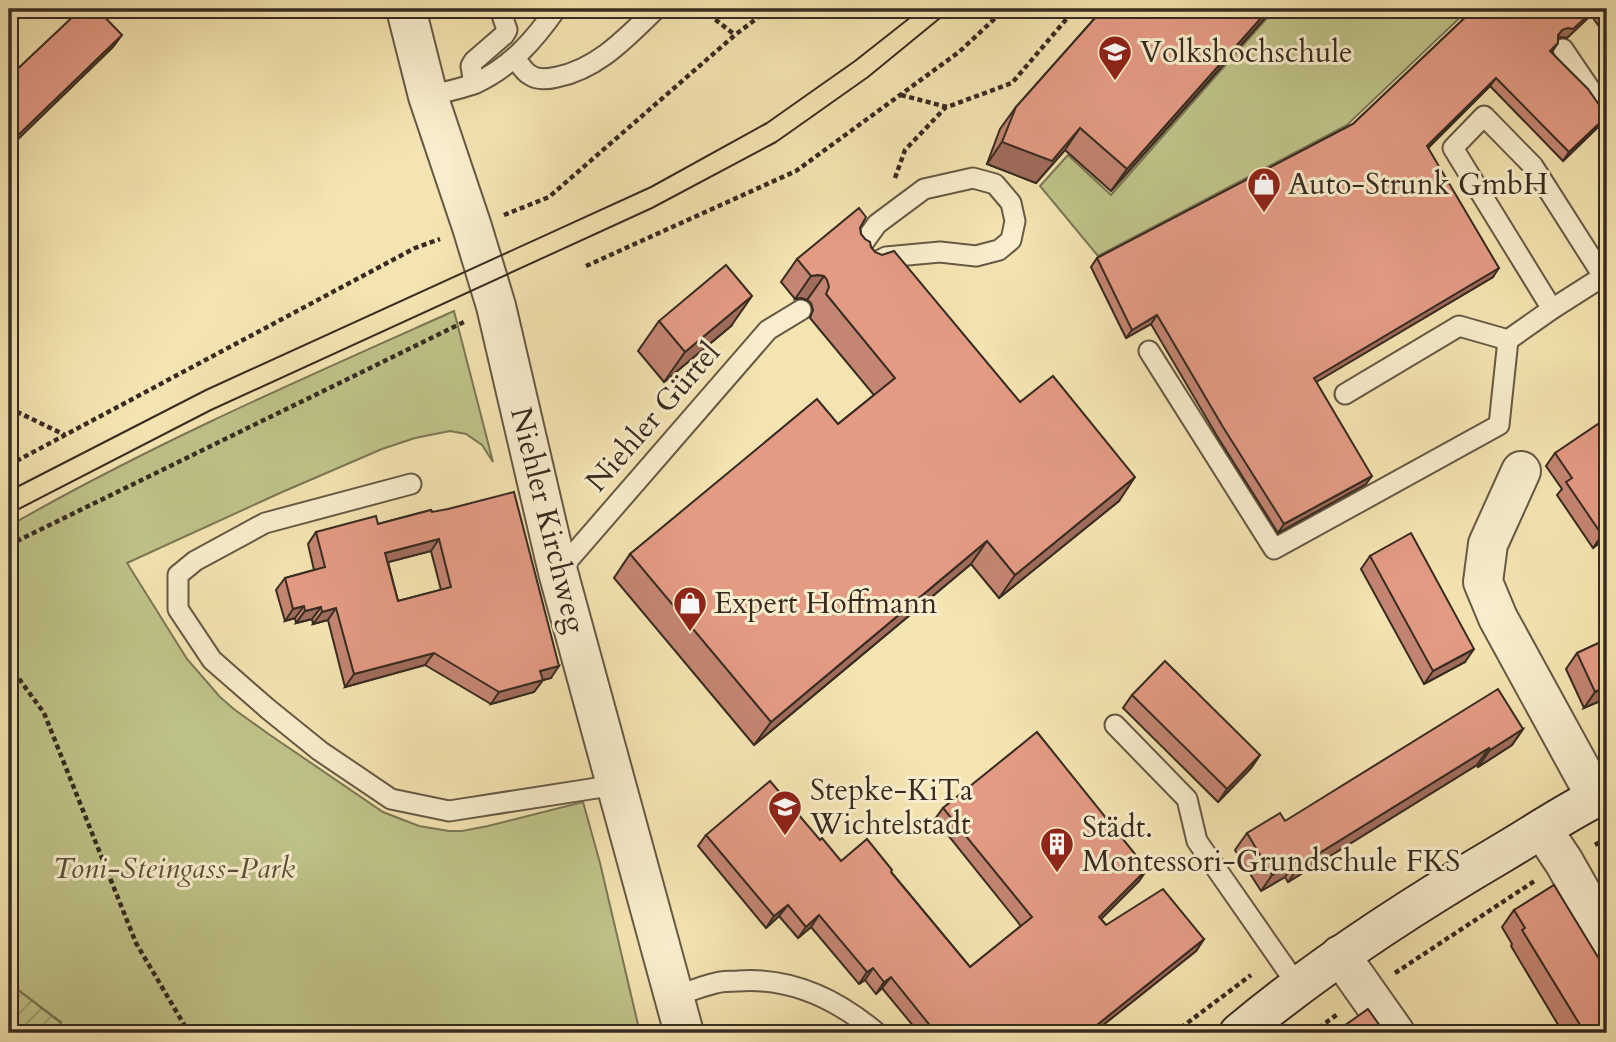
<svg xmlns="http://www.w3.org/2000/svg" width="1616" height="1042" font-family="Cardo,serif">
<defs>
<pattern id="garden-furrows" width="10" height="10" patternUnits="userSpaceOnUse" patternTransform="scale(1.75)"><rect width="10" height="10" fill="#bfc389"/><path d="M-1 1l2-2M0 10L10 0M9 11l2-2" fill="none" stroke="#9c9f70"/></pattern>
</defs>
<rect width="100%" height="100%" fill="#f4e4b1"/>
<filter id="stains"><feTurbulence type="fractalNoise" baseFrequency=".00286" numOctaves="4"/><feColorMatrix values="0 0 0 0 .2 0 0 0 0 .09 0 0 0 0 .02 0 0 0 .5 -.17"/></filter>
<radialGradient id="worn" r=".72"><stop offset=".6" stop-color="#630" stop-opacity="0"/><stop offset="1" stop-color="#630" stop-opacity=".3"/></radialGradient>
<g fill="#bfc389" stroke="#7b7755" stroke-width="2">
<polygon points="1275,9 1469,9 1347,125 1098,256 1040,186 1068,155 1111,195"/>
<path d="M454,311L493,462L482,445L466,434L450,431L415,438L382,449L280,493L127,563L187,659L220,697L235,710L270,735L383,812L419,826L449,831H462L488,826L583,802L600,863L640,1033H53L61,1022L9,983V526C152,444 304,378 454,311Z"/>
</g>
<polygon fill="url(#garden-furrows)" stroke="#7b7755" stroke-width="2" points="9,983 61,1023 53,1033 9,1033"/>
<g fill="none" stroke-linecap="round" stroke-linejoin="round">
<g stroke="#665945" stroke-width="23">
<g id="service">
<polyline points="1563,49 1607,114"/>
<path d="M515,58C519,63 524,72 530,75C537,80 549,79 557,77C598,69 627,37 656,9"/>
<polyline points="474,84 471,66 474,61 504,35 507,30 500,9"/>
<path d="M428,96C444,92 461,89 476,83C511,67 535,39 556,9"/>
<polyline points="856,253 877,224 924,189 973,178 995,184 1011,203 1015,221 1011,240 999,250 976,256 940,252 886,257 874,263"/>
<polyline points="1552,309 1453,148 1484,116 1533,166 1603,276"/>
<polyline points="1149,351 1274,549 1499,425 1508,340 1552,309 1607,274"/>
<polyline points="1345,394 1459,326 1508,340"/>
<polyline points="411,484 265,523 195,561 178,575 178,609 212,660 268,709 320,751 391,799 449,811 616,785"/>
<polyline points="558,572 768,330 801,310"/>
<polyline points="1115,725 1187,799 1197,841 1298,986"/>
<path d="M674,997C688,992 702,986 716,983C723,981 730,981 738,981C791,977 837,999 877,1033"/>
</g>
</g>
<g stroke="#665945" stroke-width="42">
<g id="minor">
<polyline points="406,9 428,96 472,227 496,306 558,572 684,1033"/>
<polyline points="1521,471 1488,544 1483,582 1498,618 1596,797"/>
<polyline points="1542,829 1564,862 1607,938"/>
<polyline points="1340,955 1395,1033"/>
</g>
</g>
<g stroke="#372b21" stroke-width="42">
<path id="secondary" d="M1239,1033C1320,965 1410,907 1502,853C1536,833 1571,809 1607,792"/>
</g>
<g stroke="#372b21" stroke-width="4.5" stroke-dasharray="5 3.5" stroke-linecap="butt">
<polyline points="702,9 735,35"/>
<polyline points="901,95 947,107 1012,83 1075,9"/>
<polyline points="895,178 905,150 946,107"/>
<polyline points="504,215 549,197 735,35 769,9"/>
<polyline points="586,266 796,171 959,52 1005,9"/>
<polyline points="9,408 65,435"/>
<polyline points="9,465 415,248 440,239"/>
<polyline points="9,545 464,322"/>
<polyline points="9,665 44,713 136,943 189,1033"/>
<polyline points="1595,845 1607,838"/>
<polyline points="1395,973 1536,880"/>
<polyline points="1174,1033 1251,975"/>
<polyline points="1312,1033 1339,1013"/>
</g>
<use href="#service" stroke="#f8edcc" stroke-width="19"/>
<use href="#minor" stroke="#f8edcc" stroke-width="38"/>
<use href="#secondary" stroke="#f8edcc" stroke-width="38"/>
<g stroke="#372b21" stroke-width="2">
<polyline points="9,491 206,390 651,187 767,123 855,61 921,9"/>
<polyline points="9,514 211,410 652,208 776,142 868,77 951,9"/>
</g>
</g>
<g fill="#c48572" stroke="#372b21" stroke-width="2" fill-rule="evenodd">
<polygon points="1103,9 1273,9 1111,191 1065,150 1036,183 987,164 1000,129 1016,107"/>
<polygon points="1474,9 1607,9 1607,38 1591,15 1567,38 1561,37 1558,38 1558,43 1552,52 1601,124 1563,161 1490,86 1428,148 1493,277 1316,382 1366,484 1278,533 1217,436 1151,324 1126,338 1091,267 1097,258 1353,124"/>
<polygon points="860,228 861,234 875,252 1020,402 1119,501 999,598 971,564 754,745 614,578 630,554 838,424 874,395 810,318 813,310 811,303 807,300 801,298 795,299 781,282 797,259"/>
<polygon points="659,321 731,326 664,382 638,351"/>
<polygon points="1607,431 1607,556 1599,543 1593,548 1557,495 1562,489 1546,466 1555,453"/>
<path d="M431,510L551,678L543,680L534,692L491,704L425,665L345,687L328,620L313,624L312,619L296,623L295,618L285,621L276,590L285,578L314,570L308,544L316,532L378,524ZM431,551L441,590L398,601L388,562Z"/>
<polygon points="1370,556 1465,662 1424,684 1361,569"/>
<polygon points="1607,639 1607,698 1584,708 1566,669 1577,653"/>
<polygon points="1132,695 1260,755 1251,768 1218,802 1123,708"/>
<polygon points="1523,729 1512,745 1478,767 1477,765 1288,882 1285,877 1261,891 1235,850 1247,833 1285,821"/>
<polygon points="943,808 1147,869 1139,881 1101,919 1106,925 1204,939 1196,951 1093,1033 919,1033 882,988 876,994 865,980 859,984 811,927 798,938 779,916 766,928 698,846 706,835 820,840 841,861 891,872 970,967 1021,926 935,819"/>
<polygon points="1514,910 1607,1033 1563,1033 1511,946 1512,944 1502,927"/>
</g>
<g fill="#a06c5c" stroke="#372b21" stroke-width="2">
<polygon points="1269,9 1273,9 1111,191 1127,169"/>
<polygon points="1595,9 1591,15 1567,38 1561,37 1556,39 1562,30"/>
<polygon points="122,35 113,47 9,148 9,144"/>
<polygon points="1496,78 1490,86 1421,155 1427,146"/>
<polygon points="1607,116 1601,124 1563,161 1569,152"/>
<polygon points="1080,128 1065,150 1036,183 987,164 1002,142"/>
<polygon points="1499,268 1493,277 1308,387 1314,378"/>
<polygon points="818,275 824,276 807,300 801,298 795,299 811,276"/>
<polygon points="752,296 731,326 664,382 685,352"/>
<polygon points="1157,315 1151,324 1126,338 1132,330"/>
<polygon points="1372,476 1366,484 1278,533 1284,524"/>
<polygon points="1135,477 1119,501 999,598 1015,575"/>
<polygon points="1607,531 1599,543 1593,548 1602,535"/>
<polygon points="439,539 431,551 377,565 385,553"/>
<polygon points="987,541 971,564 754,745 771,722"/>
<polygon points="304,606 295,618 285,621 293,609"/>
<polygon points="321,607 312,619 296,623 305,611"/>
<polygon points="336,608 328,620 313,624 322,612"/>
<polygon points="1474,649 1465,662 1424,684 1433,671"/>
<polygon points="434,653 425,665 345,687 354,674"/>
<polygon points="559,666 551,678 532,683 540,671"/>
<polygon points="543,680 534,692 491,704 499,692"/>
<polygon points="1607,686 1607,698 1584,708 1595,692"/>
<polygon points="1523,729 1512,745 1478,767 1490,750"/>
<polygon points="1489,748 1477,765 1288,882 1300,865"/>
<polygon points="1260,755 1251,768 1218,802 1227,789"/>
<polygon points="1297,860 1285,877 1261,891 1272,875"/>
<polygon points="1147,869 1139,881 1091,929 1099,917"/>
<polygon points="788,905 779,916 766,928 774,916"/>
<polygon points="819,915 811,927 798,938 806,927"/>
<polygon points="1204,939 1196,951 1093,1033 1087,1033"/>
<polygon points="873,968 865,980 859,984 867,972"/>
<polygon points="891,977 882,988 876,994 884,982"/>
</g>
<g fill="#e49b84" stroke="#372b21" stroke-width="2" fill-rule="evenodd">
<polygon points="81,9 97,9 122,35 9,144 9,77"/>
<polygon points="1103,9 1269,9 1127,169 1080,128 1052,161 1002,142 1016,107"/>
<polygon points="1474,9 1595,9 1573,29 1568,28 1562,30 1558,35 1558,43 1550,51 1588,89 1607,116 1569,152 1496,78 1427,146 1499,268 1314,378 1372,476 1284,524 1223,427 1157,315 1132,330 1097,258 1353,124"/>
<polygon points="1599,9 1607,9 1607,21"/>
<polygon points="859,208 866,217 860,228 861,234 865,239 870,242 871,247 875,252 882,255 894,251 1020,402 1053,376 1135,477 1015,575 987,541 771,722 630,554 817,399 838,424 895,378 826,294 829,287 827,280 824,276 818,275 811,276 797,259"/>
<polygon points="726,265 752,296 685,352 659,321"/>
<polygon points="1601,422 1607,431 1607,531 1602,535 1566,482 1572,478 1555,453"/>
<path d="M514,492L559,666L540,671L543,680L499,692L434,653L354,674L336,608L322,612L321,607L305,611L304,606L293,609L285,578L325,567L316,532L376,516L378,524L431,510L432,512L448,509ZM439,539L451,587L398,601L385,553Z"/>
<polygon points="1411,533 1474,649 1433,671 1370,556"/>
<polygon points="1607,639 1607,686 1595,692 1577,653"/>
<polygon points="1165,661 1260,755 1227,789 1132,695"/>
<polygon points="1498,689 1523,729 1490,750 1489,748 1300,865 1297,860 1272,875 1247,833 1280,813 1285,821"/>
<polygon points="1037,732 1147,869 1099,917 1106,925 1163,889 1204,939 1087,1033 936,1033 891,977 884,982 873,968 867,972 819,915 806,927 788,905 774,916 706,835 770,781 820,840 822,838 841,861 867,839 892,870 891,872 970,967 1032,917 943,808"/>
<polygon points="1554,885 1607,972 1607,1033 1585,1033 1522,930 1525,928 1514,910"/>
<polygon points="1368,1009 1385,1033 1334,1033"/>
</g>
<defs>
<g id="university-pin" transform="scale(1.75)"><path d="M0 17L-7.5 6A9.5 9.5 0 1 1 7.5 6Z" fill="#8f2418" stroke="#f8edcc"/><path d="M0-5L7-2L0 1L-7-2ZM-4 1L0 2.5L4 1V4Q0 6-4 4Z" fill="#fff"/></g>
<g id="shop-pin" transform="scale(1.75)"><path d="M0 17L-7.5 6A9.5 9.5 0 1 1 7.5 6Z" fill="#8f2418" stroke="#f8edcc"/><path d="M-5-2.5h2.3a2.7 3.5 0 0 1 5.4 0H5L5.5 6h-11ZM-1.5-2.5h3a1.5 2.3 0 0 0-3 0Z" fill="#fff"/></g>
<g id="school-pin" transform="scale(1.75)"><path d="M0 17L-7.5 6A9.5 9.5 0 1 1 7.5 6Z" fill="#8f2418" stroke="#f8edcc"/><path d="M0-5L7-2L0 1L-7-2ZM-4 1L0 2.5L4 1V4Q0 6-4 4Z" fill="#fff"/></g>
<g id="building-pin" transform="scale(1.75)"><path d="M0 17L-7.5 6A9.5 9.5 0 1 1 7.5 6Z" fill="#8f2418" stroke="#f8edcc"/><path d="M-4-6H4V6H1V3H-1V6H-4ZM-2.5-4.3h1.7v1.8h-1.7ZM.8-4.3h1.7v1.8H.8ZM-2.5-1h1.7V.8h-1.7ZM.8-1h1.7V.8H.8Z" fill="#fff"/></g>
</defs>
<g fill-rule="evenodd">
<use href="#university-pin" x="1115" y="52"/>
<use href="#shop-pin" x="1264" y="184"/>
<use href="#shop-pin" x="690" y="603"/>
<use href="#school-pin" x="785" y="807"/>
<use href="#building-pin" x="1057" y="844"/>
</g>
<g text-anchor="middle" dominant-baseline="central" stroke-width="6" stroke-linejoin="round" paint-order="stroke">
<g font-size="30" fill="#372b21" stroke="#f8edcc" text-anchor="start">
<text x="1140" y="52">Volkshochschule</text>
<text x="1288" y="184">Auto-Strunk GmbH</text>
<text x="714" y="603">Expert Hoffmann</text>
<text x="810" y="790">Stepke-KiTa<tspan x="810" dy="34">Wichtelstadt</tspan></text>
<text x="1082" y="827">Städt.<tspan x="1082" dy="34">Montessori-Grundschule FKS</tspan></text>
</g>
<g font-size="30" fill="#372b21" stroke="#f8edcc">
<text transform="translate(653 417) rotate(-49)">Niehler Gürtel</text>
<text transform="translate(548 520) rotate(76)">Niehler Kirchweg</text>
</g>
<g font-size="30" font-style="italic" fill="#59513b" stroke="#f8edcc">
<text x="174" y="868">Toni-Steingass-Park</text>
</g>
</g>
<rect width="1616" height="1042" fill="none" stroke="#f4e4b1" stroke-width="35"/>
<rect x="10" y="10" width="1595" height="1021" fill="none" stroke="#372b21" stroke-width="3.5"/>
<rect x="18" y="18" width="1581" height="1007" fill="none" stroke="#372b21" stroke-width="2"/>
<rect width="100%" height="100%" filter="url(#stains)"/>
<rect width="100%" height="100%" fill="url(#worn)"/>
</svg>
